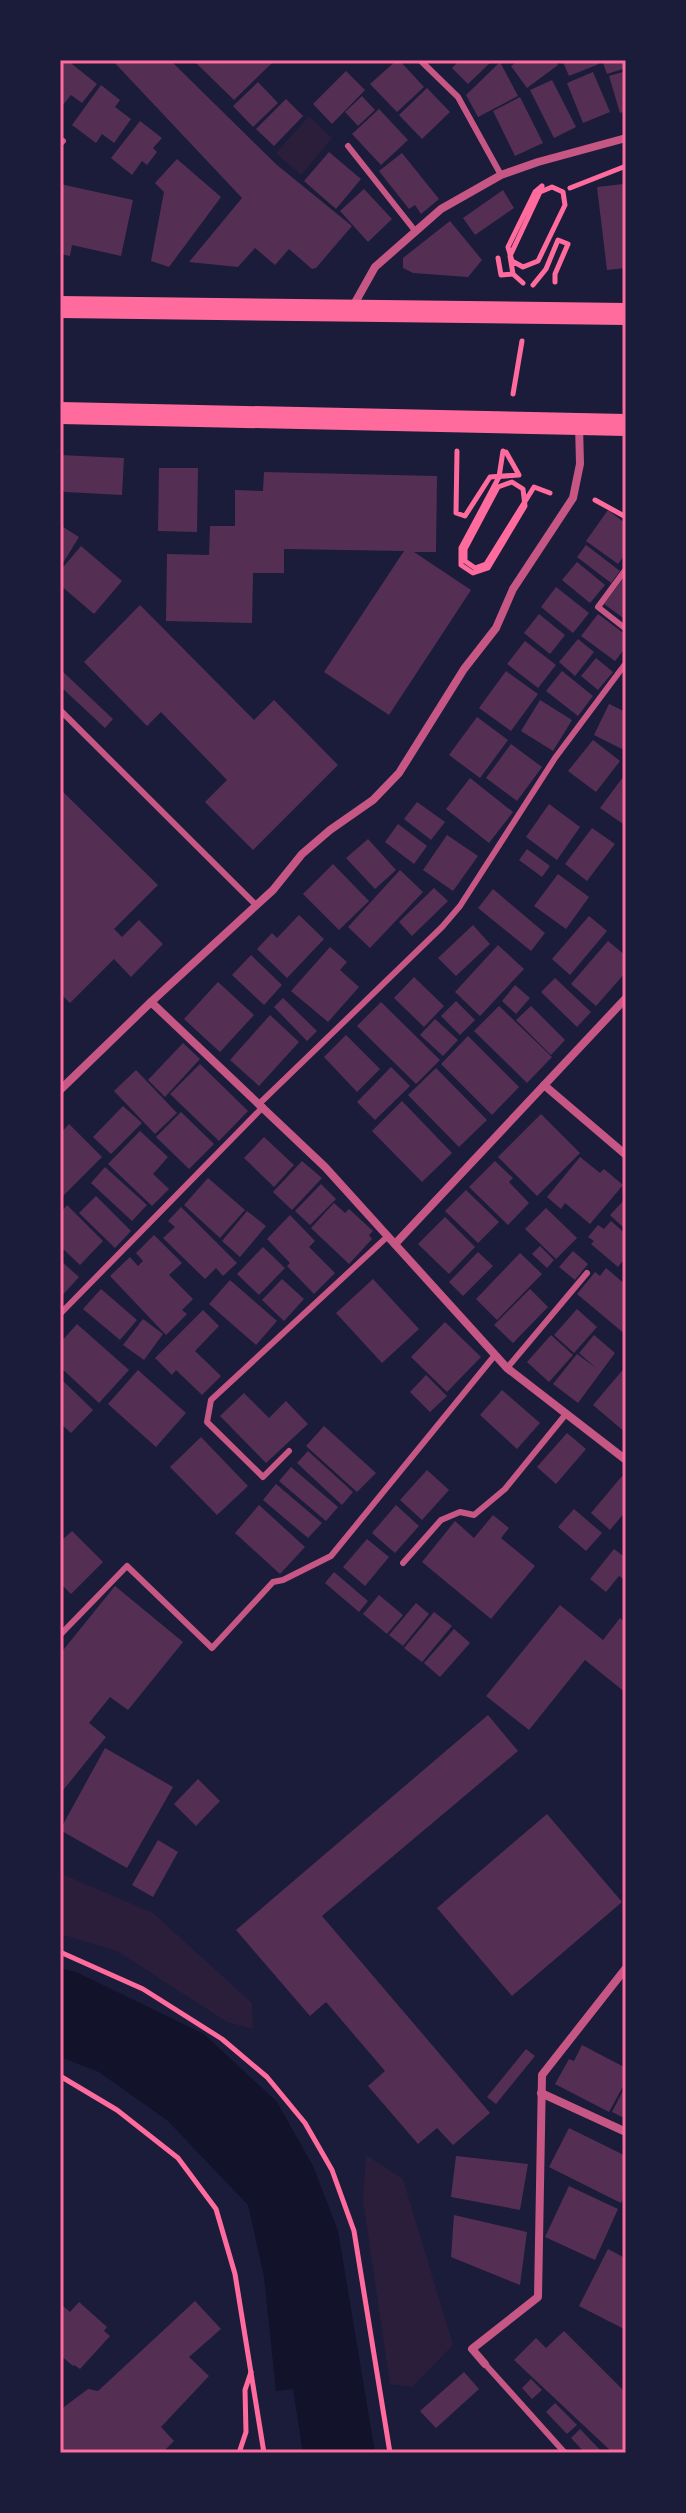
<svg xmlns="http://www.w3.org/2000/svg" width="686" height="2513" font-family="'Sofia Sans Condensed',sans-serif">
<rect width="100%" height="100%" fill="#1b1b3a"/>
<g fill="#2a1e3b">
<polygon points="309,116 332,138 301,175 276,153"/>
<polygon points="60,1873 153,1913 252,2003 253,2029 227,2022 117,1951 60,1934"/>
<polygon points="366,2155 403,2179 453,2345 412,2387 390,2384 363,2200"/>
</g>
<polygon fill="#12122b" points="60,1968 76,1972 204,2034 277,2102 313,2166 338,2231 375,2453 303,2453 293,2389 276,2391 264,2276 248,2205 168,2121 99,2072 60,2057"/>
<g fill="#542f53">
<polygon points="60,60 67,60 97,84 82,103 71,95 62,106 60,105"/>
<polygon points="112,60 170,60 277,165 352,226 316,268 312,269 289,249 275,265 255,248 238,267 189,262 242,198"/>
<polygon points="199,60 275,60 234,100 196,63"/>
<polygon points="397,60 399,60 424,87 397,112 370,84"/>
<polygon points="460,60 493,60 468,84 452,68"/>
<polygon points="519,60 555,60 558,65 527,88 511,66"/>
<polygon points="562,60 597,60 599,64 569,76"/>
<polygon points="602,60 626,60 626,68 607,74"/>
<polygon points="500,62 518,96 478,117 466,95"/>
<polygon points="346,71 365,90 332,124 313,104"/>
<polygon points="626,71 626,111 620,113 609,76"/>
<polygon points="593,72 610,112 583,123 567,83"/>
<polygon points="552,80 576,127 554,138 530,90"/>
<polygon points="258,82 278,103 253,127 233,106"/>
<polygon points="101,85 120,100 115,107 131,119 114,143 102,134 96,143 72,125"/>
<polygon points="427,88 450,112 422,139 399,115"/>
<polygon points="362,96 375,110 358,126 345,112"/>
<polygon points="520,97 543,143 515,156 493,111"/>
<polygon points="286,99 303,116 274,146 256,129"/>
<polygon points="379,109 408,140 381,165 352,134"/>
<polygon points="140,121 162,138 153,148 157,152 147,165 142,161 132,175 111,158"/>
<polygon points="329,152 361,179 336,209 304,181"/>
<polygon points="402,153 439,199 421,214 415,205 409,209 379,171"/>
<polygon points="177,159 221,197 169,267 151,261 164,192 155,183"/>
<polygon points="60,184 133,200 121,256 72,245 70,256 60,254"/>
<polygon points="623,184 626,211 626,268 607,270 597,187"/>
<polygon points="364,189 392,219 368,242 340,211"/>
<polygon points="503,190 514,208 475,235 463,218"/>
<polygon points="450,221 482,260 468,277 413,273 403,268 403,258"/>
<polygon points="60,455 124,458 122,495 65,492 60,489"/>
<polygon points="159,468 198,468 197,532 158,531"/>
<polygon points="264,472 437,476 436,552 414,552 471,590 389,715 324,672 404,551 284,549 284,573 253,573 252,623 166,621 167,554 209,555 210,526 235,526 235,490 263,491"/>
<polygon points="608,510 626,524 626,553 618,564 586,541"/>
<polygon points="60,525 79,537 63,563 60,561"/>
<polygon points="586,545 620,571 611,583 577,557"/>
<polygon points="81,546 122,581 94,614 60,585 60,571"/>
<polygon points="577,562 605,585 590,603 562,580"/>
<polygon points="626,575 626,620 604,604"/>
<polygon points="556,587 589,613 573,633 541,607"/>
<polygon points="140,605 254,720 274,700 338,765 253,850 205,802 227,780 161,712 147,726 84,662"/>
<polygon points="539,614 565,635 550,654 524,633"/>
<polygon points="598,614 626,635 626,647 615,661 581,636"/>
<polygon points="578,639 594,652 575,676 559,662"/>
<polygon points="525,641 556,665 538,688 507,664"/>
<polygon points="596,658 613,672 598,690 581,676"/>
<polygon points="60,669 113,719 105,728 60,686"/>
<polygon points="506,671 538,694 511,731 479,708"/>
<polygon points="562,671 593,696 578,716 546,691"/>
<polygon points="540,700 572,720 553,751 521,731"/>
<polygon points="609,704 626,712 626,751 594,735"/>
<polygon points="477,717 508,740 480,778 449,755"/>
<polygon points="593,740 620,761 596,792 568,771"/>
<polygon points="511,744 542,767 517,801 486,778"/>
<polygon points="626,773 626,826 600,808"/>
<polygon points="470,778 513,812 489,843 446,809"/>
<polygon points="60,789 158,885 114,929 122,937 139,920 163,944 131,977 114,959 70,1003 60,993"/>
<polygon points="417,802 445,822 431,840 404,819"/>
<polygon points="549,804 580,827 557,860 526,837"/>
<polygon points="398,824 427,846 414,864 385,842"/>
<polygon points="592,828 615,844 587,881 565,864"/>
<polygon points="447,835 478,856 453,891 423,870"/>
<polygon points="368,839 396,870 375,889 346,858"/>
<polygon points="527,849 550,866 542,877 519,860"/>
<polygon points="333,864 369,901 339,930 303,894"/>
<polygon points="400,870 423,892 370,948 348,927"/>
<polygon points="558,874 589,897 566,929 534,906"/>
<polygon points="434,888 448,901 412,936 399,922"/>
<polygon points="493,889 545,933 531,951 478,908"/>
<polygon points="299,915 324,939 287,978 257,949 272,933 277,938"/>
<polygon points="589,916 607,931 570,975 552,959"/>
<polygon points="473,925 490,944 456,976 438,958"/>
<polygon points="608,941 626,956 626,972 596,1006 571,984"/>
<polygon points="498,945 524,969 480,1016 455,992"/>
<polygon points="330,947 347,962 340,970 359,987 328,1022 291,991"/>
<polygon points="251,955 282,985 264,1005 232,975"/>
<polygon points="414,977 444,1006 424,1027 394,998"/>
<polygon points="555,978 591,1012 577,1027 541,992"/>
<polygon points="218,982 254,1015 220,1052 184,1019"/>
<polygon points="515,985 530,998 516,1014 502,1001"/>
<polygon points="283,998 317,1031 307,1041 274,1007"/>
<polygon points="456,1001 475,1020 460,1035 441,1016"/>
<polygon points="381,1002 440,1060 416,1084 357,1026"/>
<polygon points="499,1006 552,1057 527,1083 474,1031"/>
<polygon points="531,1006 565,1040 551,1055 516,1020"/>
<polygon points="270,1015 299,1042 259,1086 230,1060"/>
<polygon points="435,1019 458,1040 443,1056 420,1035"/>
<polygon points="346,1035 380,1069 357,1092 324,1057"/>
<polygon points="468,1036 519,1087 492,1115 441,1064"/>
<polygon points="183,1043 200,1059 165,1097 148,1080"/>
<polygon points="200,1064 248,1111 219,1141 170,1094"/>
<polygon points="391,1067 410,1086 375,1120 357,1102"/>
<polygon points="436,1068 487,1120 459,1147 408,1095"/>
<polygon points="136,1070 177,1113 155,1134 114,1091"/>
<polygon points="402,1101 452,1153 422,1182 372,1131"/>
<polygon points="123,1106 142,1123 111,1154 93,1137"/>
<polygon points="181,1112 214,1144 189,1169 156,1137"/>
<polygon points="541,1114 580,1153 537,1196 498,1157"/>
<polygon points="69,1124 102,1157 60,1199 60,1134"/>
<polygon points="140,1131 168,1157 153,1174 169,1189 152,1206 108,1164"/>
<polygon points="264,1137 294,1165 274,1187 244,1158"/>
<polygon points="580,1157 600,1173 604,1169 623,1185 590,1224 565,1203 561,1209 547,1197"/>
<polygon points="302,1161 322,1178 292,1210 273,1192"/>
<polygon points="495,1161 513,1178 509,1182 529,1203 508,1225 469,1187"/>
<polygon points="105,1167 147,1205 132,1221 91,1183"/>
<polygon points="208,1178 245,1210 220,1238 184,1205"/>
<polygon points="321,1184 336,1199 310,1225 295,1211"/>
<polygon points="466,1190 499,1222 478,1243 445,1211"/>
<polygon points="96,1196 131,1231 115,1248 79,1213"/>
<polygon points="626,1198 626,1230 610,1215"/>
<polygon points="334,1203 345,1213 349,1209 373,1231 369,1235 372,1239 349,1264 311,1228"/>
<polygon points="67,1205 103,1241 80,1265 60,1246 60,1213"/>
<polygon points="181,1207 237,1263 223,1276 216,1268 205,1279 163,1238 175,1227 168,1221"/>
<polygon points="546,1208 577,1238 556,1259 525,1229"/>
<polygon points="247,1211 266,1226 240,1257 222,1241"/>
<polygon points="290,1215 315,1241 309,1247 335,1273 314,1294 287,1266 290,1263 267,1239"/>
<polygon points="445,1217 475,1247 449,1274 418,1244"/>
<polygon points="611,1221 626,1234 626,1257 618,1267 591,1244 594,1241 588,1237 598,1225 604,1229"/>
<polygon points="154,1235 182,1263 169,1275 193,1299 182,1310 187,1314 166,1335 110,1276 130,1257 138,1266 143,1261 136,1253"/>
<polygon points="540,1246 554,1260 547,1268 532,1254"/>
<polygon points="263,1247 285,1268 259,1295 237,1274"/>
<polygon points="573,1251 588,1264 575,1280 559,1267"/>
<polygon points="478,1252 493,1266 463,1296 449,1282"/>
<polygon points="520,1253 542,1274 497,1320 476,1299"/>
<polygon points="60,1260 79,1277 60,1298"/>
<polygon points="606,1268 626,1285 626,1335 577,1294 595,1272 600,1276"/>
<polygon points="282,1279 304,1299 284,1321 262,1300"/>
<polygon points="373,1279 419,1329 382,1363 336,1313"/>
<polygon points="230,1280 277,1321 256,1345 209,1304"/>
<polygon points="101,1289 137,1320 120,1340 83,1309"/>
<polygon points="530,1289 548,1307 513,1343 494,1325"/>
<polygon points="577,1309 597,1327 574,1353 554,1335"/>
<polygon points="203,1310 219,1326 195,1351 221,1376 202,1395 176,1370 172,1375 155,1358"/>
<polygon points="143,1319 163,1334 144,1360 123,1345"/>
<polygon points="445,1322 481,1357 447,1392 411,1357"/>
<polygon points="77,1324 129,1370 99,1403 60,1367 60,1343"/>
<polygon points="551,1335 573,1355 549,1382 527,1362"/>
<polygon points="594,1335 615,1353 578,1403 553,1384 577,1354 596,1368 579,1353"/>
<polygon points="626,1366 626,1433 593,1405"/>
<polygon points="138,1370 186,1413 156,1447 108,1404"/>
<polygon points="426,1375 447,1396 430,1412 410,1392"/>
<polygon points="60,1378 93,1410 71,1433 60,1423"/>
<polygon points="502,1390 540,1423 517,1449 480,1415"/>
<polygon points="244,1393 269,1418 286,1401 308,1424 266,1463 220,1416"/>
<polygon points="324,1426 376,1473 357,1492 306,1446"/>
<polygon points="567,1433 586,1449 556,1484 537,1467"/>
<polygon points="201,1437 248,1486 217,1515 170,1467"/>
<polygon points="308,1451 353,1492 342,1505 297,1463"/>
<polygon points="291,1467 338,1507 326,1521 279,1481"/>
<polygon points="427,1470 449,1490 422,1520 400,1500"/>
<polygon points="622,1476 626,1480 626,1511 610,1530 591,1513"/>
<polygon points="276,1484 322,1523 308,1538 263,1500"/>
<polygon points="259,1505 305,1547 280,1574 235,1533"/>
<polygon points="396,1505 419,1526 395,1553 372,1533"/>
<polygon points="574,1509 602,1533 586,1551 558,1527"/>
<polygon points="493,1515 509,1528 501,1538 535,1566 491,1619 422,1562 455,1521 474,1538"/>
<polygon points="72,1531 103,1562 71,1594 60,1583 60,1542"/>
<polygon points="367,1539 389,1557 365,1586 343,1567"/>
<polygon points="614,1549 626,1558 626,1581 619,1576 606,1592 590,1579"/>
<polygon points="334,1572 368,1601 359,1612 325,1583"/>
<polygon points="115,1586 183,1642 128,1710 110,1697 89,1723 106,1737 60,1794 60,1654"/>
<polygon points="379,1595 403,1615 387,1634 363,1614"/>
<polygon points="416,1603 429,1614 403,1646 389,1635"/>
<polygon points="560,1605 603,1640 620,1618 626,1623 626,1693 585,1660 529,1730 486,1696"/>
<polygon points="434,1612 452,1626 422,1662 404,1648"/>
<polygon points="454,1629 470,1643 440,1677 424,1663"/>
<polygon points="488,1715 518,1751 322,1916 490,2113 453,2145 437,2128 418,2144 368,2086 385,2071 326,2002 310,2016 236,1930"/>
<polygon points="105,1748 173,1787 127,1868 60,1830"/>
<polygon points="198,1779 220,1801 196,1826 174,1804"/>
<polygon points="547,1814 622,1902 512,1996 437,1908"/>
<polygon points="158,1840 178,1852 153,1897 132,1885"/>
<polygon points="582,2045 626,2068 626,2081 609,2112 555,2084 569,2059 574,2061"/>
<polygon points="526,2049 535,2056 496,2104 487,2097"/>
<polygon points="626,2085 626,2119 612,2112"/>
<polygon points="569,2128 626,2156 626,2192 621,2203 549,2167"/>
<polygon points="456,2156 528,2164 520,2210 451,2197"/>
<polygon points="569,2186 618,2209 595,2260 545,2237"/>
<polygon points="454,2215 527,2232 520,2285 451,2257"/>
<polygon points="608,2249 623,2257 626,2252 626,2330 579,2306"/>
<polygon points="195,2301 221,2329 189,2357 209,2376 161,2427 174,2441 162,2453 60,2453 60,2410 88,2389 98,2391"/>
<polygon points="79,2302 107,2327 104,2331 110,2336 80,2369 74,2365 73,2366 60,2355 60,2308 62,2305 70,2312"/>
<polygon points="564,2331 626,2393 626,2453 613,2453 514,2360 536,2338 546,2348"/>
<polygon points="464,2372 479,2389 436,2428 420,2411"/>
<polygon points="531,2379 542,2390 532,2399 522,2388"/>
<polygon points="555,2403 577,2425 567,2434 546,2412"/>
<polygon points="580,2429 603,2453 585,2453 571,2438"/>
</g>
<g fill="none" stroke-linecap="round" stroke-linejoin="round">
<g stroke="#ff6b9d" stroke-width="5">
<polyline points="570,188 626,166"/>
<polyline points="498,258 501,275 513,274"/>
<polyline points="523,283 513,274 510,256 540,192 552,187 563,192 565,205 538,261 523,267 512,261 508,247 535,192 542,186"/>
<polyline points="533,285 546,269 558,240 568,244 555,274 555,282"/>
<polyline points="513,394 522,341"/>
<polyline points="457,451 456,513 465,516 490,477 519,475 506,452"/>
<polyline points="503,451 499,477 461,548 461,565 473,573 488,568 525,506 523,489 512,482 498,487 465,549 465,561 475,568 486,564 534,487 550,493"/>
<polyline points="595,500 626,517"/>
<polyline points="60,1952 143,1989 222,2039 267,2077 305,2123 332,2170 354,2231 390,2453"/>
<polyline points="60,2076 117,2110 178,2158 216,2209 235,2274 264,2453"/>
<polyline points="239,2453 246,2432 245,2390 251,2372"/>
</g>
<g stroke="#c65784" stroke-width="6">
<polyline points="420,60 458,97 501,175"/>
<polyline points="60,144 63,141"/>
<polyline points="348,146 416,232"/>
<polyline points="626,569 598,607 626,629"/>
<polyline points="60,710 256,905"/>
<polyline points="260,1103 442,927 460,906 555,758 626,663"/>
<polyline points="60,1314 263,1107"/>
<polyline points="507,1368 587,1273"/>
<polyline points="289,1451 263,1477 207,1422 211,1400 388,1236"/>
<polyline points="403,1563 441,1520 460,1512 474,1515 505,1489 566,1414"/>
<polyline points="60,1635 127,1566 212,1648 273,1582 283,1580 331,1556 495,1355"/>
<polyline points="485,2364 565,2453"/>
</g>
<g stroke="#c65784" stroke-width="8">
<polyline points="352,308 375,267 441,209 501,175 538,162 626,138"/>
<polyline points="151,1002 325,1167 507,1368 626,1460"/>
<polyline points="544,1085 626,1155"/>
<polyline points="60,1090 151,1002 273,890 302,854 330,830 373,800 399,773 464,669 496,628 513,589 573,498 580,464 579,424"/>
<polyline points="395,1244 626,998"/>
<polyline points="541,2093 626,2132"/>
<polyline points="485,2364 472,2349 538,2297 542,2075 626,1968"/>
</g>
<g stroke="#ff6b9d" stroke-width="22">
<polyline points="60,307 626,314"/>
<polyline points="60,413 626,425"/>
</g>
</g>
<rect width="686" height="2513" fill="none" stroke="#1b1b3a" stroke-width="124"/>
<rect x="62" y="62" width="562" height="2389" fill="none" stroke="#ff6b9d" stroke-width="3"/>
</svg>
